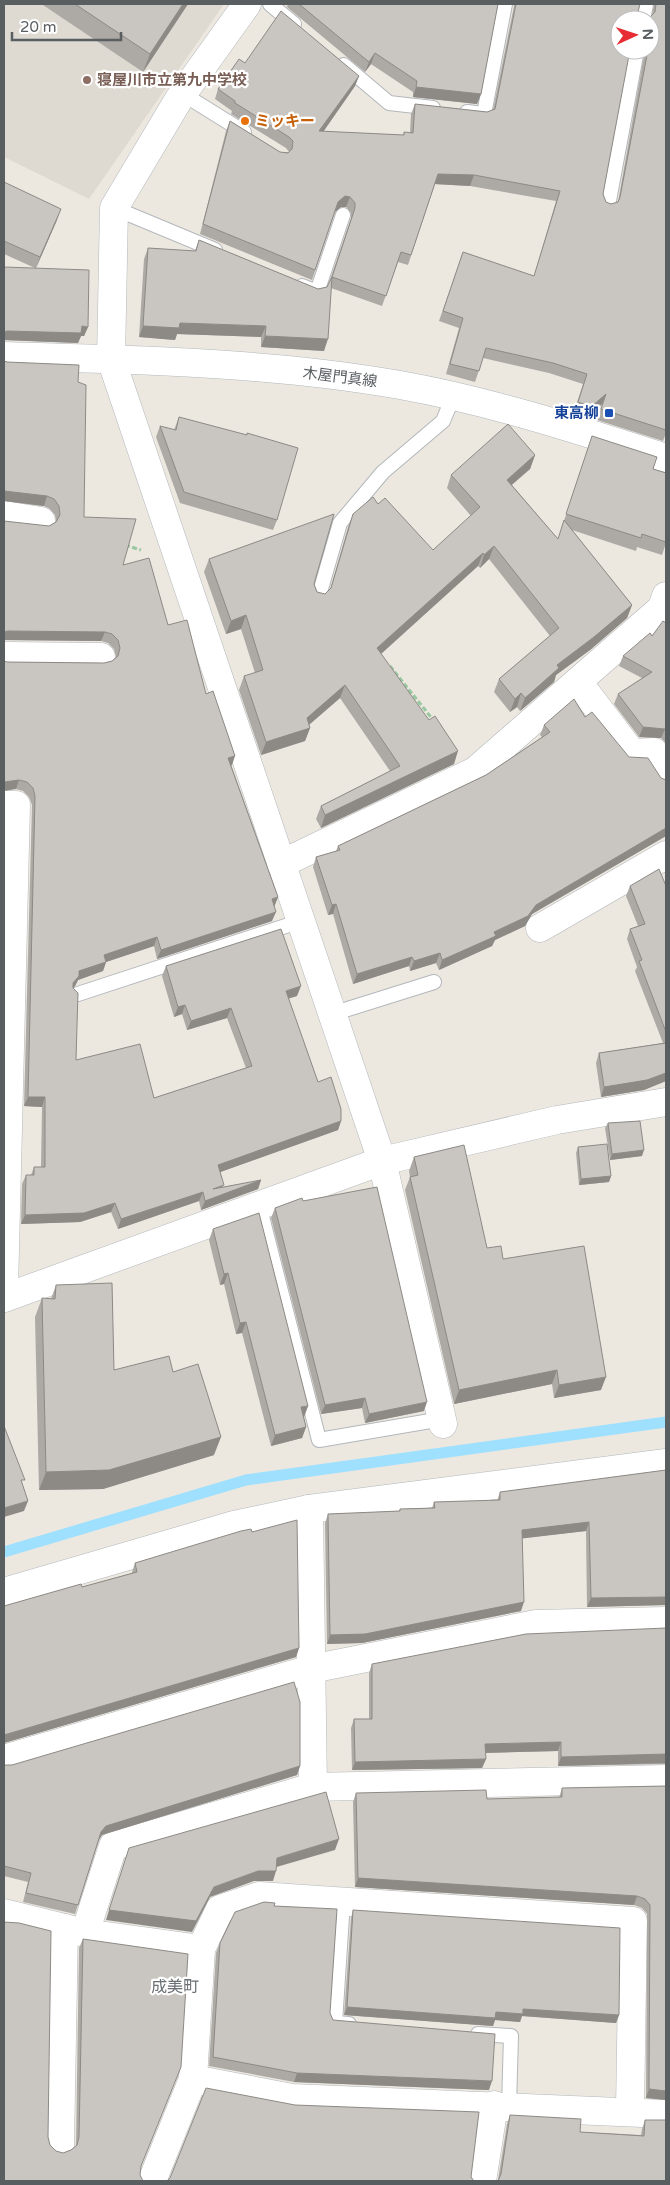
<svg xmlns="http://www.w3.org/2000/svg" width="670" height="2185" font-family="'Varela Round','Noto Sans JP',sans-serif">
<rect width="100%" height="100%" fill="#ece8e0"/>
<polygon fill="#dedad1" points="4,4 224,4 89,199 4,157"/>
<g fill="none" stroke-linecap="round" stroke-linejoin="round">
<polyline stroke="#9ee0fe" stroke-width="11" points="4,1552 246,1480 666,1422"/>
<g stroke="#b3b7bb" stroke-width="16">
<g id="lane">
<polyline points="270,4 294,24"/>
<polyline points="643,20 646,4"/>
<polyline points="344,65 389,103 433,108"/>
<polyline points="183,94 244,132"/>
<polyline points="467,112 484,114 505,4"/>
<polyline points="608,206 637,50"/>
<polyline points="114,208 215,250"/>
<polyline points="302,286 317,292 343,215"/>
<polyline points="318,599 340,523 383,472 443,421 453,397"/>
<polyline points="78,994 301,921"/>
<polyline points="332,1014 434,982"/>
<polyline points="259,1205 319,1440 442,1419"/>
<polyline points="343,1901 335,2023 349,2024"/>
<polyline points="478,2034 511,2036 509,2106"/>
</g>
</g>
<g stroke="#b3b7bb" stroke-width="29">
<g id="street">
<polyline points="247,4 179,99 114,208 111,359 382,1161 443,1424"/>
<polyline points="4,515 41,521"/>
<polyline points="4,656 101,657"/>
<polyline points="578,682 632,753 654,752 666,775"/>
<polyline points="4,805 16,805 4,1289"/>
<polyline points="281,864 475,771 662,608 666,596"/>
<polyline points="540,928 666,855"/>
<polyline points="4,1298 382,1161 557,1120 666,1102"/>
<polyline points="309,1509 313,1787"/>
<polyline points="4,1592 234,1525 309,1509 666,1463"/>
<polyline points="4,1759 311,1669 536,1624 666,1621"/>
<polyline points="4,1913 85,1933 201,1949"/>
<polyline points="85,1933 113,1846 313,1787 666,1779"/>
<polyline points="193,2079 292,2098 666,2114"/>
<polyline points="60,2146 64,1928"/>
<polyline points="152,2181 193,2079 201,1949 220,1909 259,1896 633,1921 630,2111"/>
<polyline points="482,2181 494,2105"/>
</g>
</g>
<g stroke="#b2b7bb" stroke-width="29">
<path id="secondary" d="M4,356C135,360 270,362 400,385C490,401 579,430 666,458"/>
</g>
<g stroke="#97c89f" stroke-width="3" stroke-dasharray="5 2.5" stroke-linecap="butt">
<polyline points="125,545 141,550"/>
<polyline points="390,666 434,721"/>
</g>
<use href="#lane" stroke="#fff" stroke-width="14"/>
<use href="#street" stroke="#fff" stroke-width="28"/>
<use href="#secondary" stroke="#fff" stroke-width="28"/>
</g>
<g fill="#ada9a5" fill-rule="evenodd">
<polygon points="44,4 188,4 143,72 43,5"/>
<polygon points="288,4 498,4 481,94 477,104 413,97 413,92 371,64 365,72 287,7"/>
<path d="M513,4H640L638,12L641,17L649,18L652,15L654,4H666V433L663,441L597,420L602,404L588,417L574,412L583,384L549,373L483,358L475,382L446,374L459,328L439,321L463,252L534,276L556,201L470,186L435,184L408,265L398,262L382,306L331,288L324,351L261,347V337L177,334L175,340L139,337L144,259L148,248L195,251L199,240L318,289L327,287L330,280L351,218V213L346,207H341L335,212L312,280L200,234L226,131L230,121L280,152H289L286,148L231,114L232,111L215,99L218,89L245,63L359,76L355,86L323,132L403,135L404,132L410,133L411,114L415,104L487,112L493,110L514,6ZM620,20H650V50H645L618,202L611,204L606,202L603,194Z"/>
<polygon points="4,182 57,220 36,268 88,327 84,336 81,336 78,343 4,340 35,268 4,254"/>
<polygon points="4,361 78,382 84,517 123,565 168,625 206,694 278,897 274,907 272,921 157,959 154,946 106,962 103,971 78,980 75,986 73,988 76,1060 154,1098 246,1068 227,1018 187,1030 182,1014 174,1017 162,976 166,966 297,996 288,999 318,1082 341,1121 338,1130 220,1172 223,1187 261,1180 258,1189 201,1210 199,1201 118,1229 111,1212 80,1222 21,1224 22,1184 26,1175 31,1175 34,1167 41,1167 42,1107 24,1106 32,805 29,797 23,791 16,789 7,662 104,663 112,661 116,657 114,649 108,643 101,641 4,640 49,526 56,522 55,515 50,509 44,506 4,501"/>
<polygon points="179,417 277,520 273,530 180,503 156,437 160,426 174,430"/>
<polygon points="592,436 653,469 666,543 662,555 637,547 636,551 572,530 632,605 627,618 590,650 556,675 554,682 520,711 517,707 510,712 494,692 499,679 550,636 489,559 480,568 478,566 381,654 454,764 321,828 316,819 321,806 390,771 340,698 309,725 310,728 305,741 261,755 239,690 244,676 255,673 241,629 226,634 204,572 209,559 314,584 317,592 325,594 330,590 348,527 353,514 378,504 433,550 471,516 447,488 451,475 535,455 530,469 512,485 558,539"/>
<polygon points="666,623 666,743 661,738 639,737 614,704 618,694 642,678 619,666 623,656 652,636"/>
<polygon points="585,717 629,757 661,778 666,780 666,836 532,914 525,926 495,940 492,946 439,970 436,963 410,971 409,966 353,984 333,914 328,915 313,867 316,857 336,851 338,846 486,775 542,737 540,735 544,725"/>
<polygon points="630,886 666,886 666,1081 644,1090 601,1097 596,1063 599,1053 663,1043 635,971 637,967 627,939 630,929 638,926 626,896"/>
<polygon points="608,1123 642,1156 610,1160 605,1128"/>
<polygon points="578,1147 611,1176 609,1182 579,1185 576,1153"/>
<polygon points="414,1157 487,1248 503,1259 601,1390 554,1398 552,1384 454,1404 405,1190 410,1177 409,1171"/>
<polygon points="303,1201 424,1411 365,1423 362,1408 321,1414 271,1218 275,1208"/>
<polygon points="213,1229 308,1406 304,1417 306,1427 302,1438 271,1446 242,1333 236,1334 224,1284 220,1285 209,1240"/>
<polygon points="56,1285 114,1370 173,1372 214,1455 103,1489 39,1490 35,1317 42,1298 51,1299"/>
<polygon points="666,1470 666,1605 587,1607 586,1531 522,1538 521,1611 362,1643 327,1644 325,1523 328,1514 399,1511 400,1509 432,1508 434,1502 497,1501 500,1492"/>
<polygon points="135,1563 299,1648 296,1657 4,1743 4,1606 82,1587 132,1573 132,1572"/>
<polygon points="666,1628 666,1764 558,1766 558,1751 485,1753 486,1759 482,1768 352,1770 351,1728 354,1719 369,1719 369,1673 372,1664"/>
<polygon points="4,1765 300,1766 297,1775 102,1835 99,1840 75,1914 23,1902 28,1882 4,1876"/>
<polygon points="666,1786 666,2100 646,2098 647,1914 642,1908 634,1905 355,1887 353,1802 356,1793 487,1799 559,1798 562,1788"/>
<polygon points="274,1906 333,2020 489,2090 294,2082 209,2066 216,1953 220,1943"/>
<polygon points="353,1910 619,2015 616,2023 522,2016 520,2022 495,2020 493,2026 344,2015 351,1918"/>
<polygon points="83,1939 141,2167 4,2181 48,2137 50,2145 56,2151 63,2153 71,2150 76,2146 79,1948"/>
<polygon points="510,2115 580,2132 641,2135 642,2129 645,2120 666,2181 498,2180 507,2124"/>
</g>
<g fill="#8d8a86">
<polygon points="183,4 188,4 143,72 150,54"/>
<polygon points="375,53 371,64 365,72 369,62"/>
<polygon points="359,76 355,86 316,142 319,131"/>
<polygon points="416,87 481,94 477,104 413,97"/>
<polygon points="438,174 474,175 470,186 434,184"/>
<polygon points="345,196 350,197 346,207 341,207 335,212 338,202"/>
<polygon points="61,209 57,220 36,268 40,257"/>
<polygon points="180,323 266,326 261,337 177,334 175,340 139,337 143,326"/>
<polygon points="82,326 88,327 84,336 81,336 78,343 4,340 4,332 7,331"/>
<polygon points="265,336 328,339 324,351 261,347"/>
<polygon points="606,394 602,404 588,417 591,407"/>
<polygon points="535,455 530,469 502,493 507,480"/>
<polygon points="4,491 47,496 44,506 4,501"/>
<polygon points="494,546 489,559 480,568 484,555"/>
<polygon points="483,553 478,566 372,662 377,648"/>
<polygon points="632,605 627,618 590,650 556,675 554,682 520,711 525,698 557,665"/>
<polygon points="246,615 241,629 226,634 231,621"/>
<polygon points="8,631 105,632 101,641 4,640 4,632"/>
<polygon points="345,685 340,698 304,729 310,728 305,741 261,755 266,742 307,718"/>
<polygon points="521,693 517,707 510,712 515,699"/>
<polygon points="643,727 665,729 661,738 639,737"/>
<polygon points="458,751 454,764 321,828 325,815"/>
<polygon points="235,756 232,765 225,768 228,758"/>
<polygon points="19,780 16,789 4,791 4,782"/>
<polygon points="666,828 666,836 532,914 525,926 495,940 492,946 439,970 442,960 494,932 536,905"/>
<polygon points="278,897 274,907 268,909 272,899"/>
<polygon points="336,904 333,914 328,915 332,905"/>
<polygon points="276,912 272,921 157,959 161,950"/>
<polygon points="157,937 154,946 106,962 103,971 78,980 75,986 69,993 79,971 104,955"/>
<polygon points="440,953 436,963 410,971 414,961"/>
<polygon points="412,957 409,966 353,984 357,974"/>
<polygon points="301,986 297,996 282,1000 286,991"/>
<polygon points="185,1005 182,1014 174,1017 178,1007"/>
<polygon points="231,1008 227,1018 187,1030 191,1021"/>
<polygon points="666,1073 666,1081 644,1090 601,1097 604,1087"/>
<polygon points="28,1097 45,1097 42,1107 24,1106"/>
<polygon points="341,1121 338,1130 215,1174 218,1165"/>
<polygon points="644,1150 642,1156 610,1160 612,1154"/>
<polygon points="611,1176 609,1182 579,1185 581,1179"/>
<polygon points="261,1180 258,1189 201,1210 205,1201"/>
<polygon points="203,1192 199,1201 118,1229 121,1219"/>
<polygon points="115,1203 111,1212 80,1222 21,1224 25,1215"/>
<polygon points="228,1273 224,1284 220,1285 224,1274"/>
<polygon points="246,1322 242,1333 236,1334 240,1323"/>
<polygon points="557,1370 552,1384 454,1404 459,1390"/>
<polygon points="606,1377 601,1390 554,1398 559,1385"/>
<polygon points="365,1398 362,1408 321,1414 325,1405"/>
<polygon points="427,1402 424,1411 365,1423 369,1414"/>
<polygon points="308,1406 304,1417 297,1418 301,1407"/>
<polygon points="306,1427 302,1438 271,1446 275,1435"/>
<polygon points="221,1437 214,1455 103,1489 39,1490 46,1472"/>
<polygon points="28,1501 24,1511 4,1517 4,1508"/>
<polygon points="589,1522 586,1531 518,1539 522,1530"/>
<polygon points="666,1597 666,1605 587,1607 591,1598"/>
<polygon points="524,1602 521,1611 362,1643 327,1644 330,1635"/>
<polygon points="299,1648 296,1657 4,1743 4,1735"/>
<polygon points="561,1742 558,1751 482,1753 485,1744"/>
<polygon points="666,1754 666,1763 558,1766 561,1757"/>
<polygon points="486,1759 482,1768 352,1770 355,1762"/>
<polygon points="300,1766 297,1775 102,1835 98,1841 101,1832 106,1826"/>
<polygon points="339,1839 335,1850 273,1868 277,1858"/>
<polygon points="258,1871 276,1871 273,1881 254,1881 210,1897 192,1932 106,1920 109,1910 214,1887"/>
<polygon points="358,1878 637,1896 634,1905 355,1887"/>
<polygon points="347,2007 496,2012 523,2009 619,2015 616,2023 522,2016 520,2022 495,2020 493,2026 344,2015"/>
<polygon points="297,2073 492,2081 489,2090 294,2082"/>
<polygon points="649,2089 666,2091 666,2100 646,2098"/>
</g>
<g fill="#c9c5c0" stroke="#8d8a86" fill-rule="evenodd">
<polygon points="75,4 183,4 150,54"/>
<polygon points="299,4 498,4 481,94 416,87 417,81 375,53 369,62"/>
<path d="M516,4H640L638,12L641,17L649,18L655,12L656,4H666V430L601,409L606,394L591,407L578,402L587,374L553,363L486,348L479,371L450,364L463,318L443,311L463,252L534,276L560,191L474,175L438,174L411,255L401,252L386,296L332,277L355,208V203L350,197L345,196L338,202L315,270L203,224L230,121L280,152L288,153L292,149L293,141L289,137L235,103V101L218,89L239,59L245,63L281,11L359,76L319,131L404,135V132L413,133L415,104L487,112L495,109ZM620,20H650V50H648L620,197L618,202L611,204L606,202L603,194L630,50H620Z"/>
<polygon points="4,182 61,209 40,257 4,241"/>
<polygon points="199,240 318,289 327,287 332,277 328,339 265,336 266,326 180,323 179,328 143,326 148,248 196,251"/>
<polygon points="4,267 89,270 88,327 82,326 81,333 7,331 4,332"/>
<polygon points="4,361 7,362 79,365 78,382 86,385 84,517 136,519 123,565 149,558 168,625 187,620 206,694 213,691 235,756 228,758 278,897 272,899 276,912 161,950 157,937 104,955 106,962 79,971 79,976 73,983 73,988 78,993 76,1060 140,1044 154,1098 252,1066 231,1008 191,1021 185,1005 178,1007 166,966 281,929 301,986 286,991 318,1082 331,1077 341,1109 341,1121 218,1165 224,1185 213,1189 261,1180 205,1201 203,1192 121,1219 115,1203 84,1213 25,1215 26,1175 34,1175 34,1167 45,1167 45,1097 28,1097 35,796 33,788 27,782 19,780 4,782 4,661 7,662 104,663 112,661 118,656 120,648 118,640 112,634 105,632 8,631 4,632 4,521 49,526 56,522 60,515 59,506 54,499 47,496 4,491"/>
<polygon points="179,417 247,435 247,433 298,448 277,520 184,492 160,426 176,430"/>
<polygon points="508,424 535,455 507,480 558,539 564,520 632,605 594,637 557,665 559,668 525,698 521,693 515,699 499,679 559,628 494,546 484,555 483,553 377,648 429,720 435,716 458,751 325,815 321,806 400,766 345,685 307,718 310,728 266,742 244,676 263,670 246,615 231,621 209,559 334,514 314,584 317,592 325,594 331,588 353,514 373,497 378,504 385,498 433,550 480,507 451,475"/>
<polygon points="592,436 657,457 653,469 666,473 666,542 642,534 641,538 566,514"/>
<polygon points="663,621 666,623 666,730 665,729 643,727 618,694 652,672 623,656 650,633 652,636"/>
<polygon points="574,699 585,717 592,712 629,757 648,758 661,778 666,780 666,828 536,905 528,916 494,932 496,936 442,960 440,953 414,961 412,957 357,974 336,904 332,905 316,857 340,850 338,846 486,775 550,732 544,725"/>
<polygon points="659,869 666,886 666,1032 639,961 642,960 630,929 645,924 630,886"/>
<polygon points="666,1043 666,1073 647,1080 604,1087 599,1053"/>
<polygon points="640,1121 644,1150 612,1154 608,1123"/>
<polygon points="607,1144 611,1176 581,1179 578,1147"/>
<polygon points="464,1145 487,1248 501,1246 503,1259 584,1246 606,1377 559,1385 557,1370 459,1390 410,1177 418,1175 414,1157"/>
<polygon points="377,1187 427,1402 369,1414 365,1398 325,1405 275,1208 302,1198 303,1201"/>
<polygon points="259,1213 308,1406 301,1407 306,1427 275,1435 246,1322 240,1323 228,1273 224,1274 213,1229"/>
<polygon points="112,1283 114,1370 169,1356 173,1372 198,1364 221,1437 109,1470 46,1472 42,1298 55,1299 56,1285"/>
<polygon points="4,1426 25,1480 21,1480 28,1501 4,1508"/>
<polygon points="666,1470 666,1597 591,1598 589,1522 522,1530 524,1602 365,1634 330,1635 328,1514 400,1511 400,1509 435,1508 434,1502 500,1500 500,1492"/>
<polygon points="297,1520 299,1648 4,1735 4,1606 81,1584 82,1587 137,1572 135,1563 178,1550 241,1531 251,1529 252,1532"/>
<polygon points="666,1628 666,1754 561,1757 561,1742 485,1744 486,1759 355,1762 354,1719 372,1719 372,1664 526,1634"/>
<polygon points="294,1682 300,1702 300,1766 106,1826 101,1832 78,1905 26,1893 31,1873 4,1866 4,1765 12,1765"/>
<polygon points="666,1786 666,2091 649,2089 650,1905 645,1899 637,1896 358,1878 356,1793 486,1790 487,1799 562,1797 562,1788"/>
<polygon points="326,1792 339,1839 277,1858 276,1871 258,1871 214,1887 196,1921 109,1910 129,1848"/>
<polygon points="264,1902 275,1903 274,1906 337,1909 330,2013 333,2020 495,2034 492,2081 297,2073 213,2057 220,1943 235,1912"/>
<polygon points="353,1910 620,1928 619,2015 523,2009 523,2014 496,2012 495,2018 347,2007"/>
<polygon points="4,1922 19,1923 51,1931 48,2137 50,2145 56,2151 63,2153 71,2150 77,2145 79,2137 83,1939 188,1954 181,2067 141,2166 140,2175 143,2181 4,2181"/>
<polygon points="206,2088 295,2105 479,2112 471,2177 474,2181 167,2181 170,2178"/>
<polygon points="510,2115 581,2119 580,2132 644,2136 645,2120 666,2120 666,2181 498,2181 501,2174"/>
</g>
<circle fill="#8d6e63" stroke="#fff" stroke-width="2" cx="87" cy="80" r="5"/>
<circle fill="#e8710a" stroke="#fff" stroke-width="2" cx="245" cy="121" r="5"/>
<rect fill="#1a4fb4" stroke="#fff" stroke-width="2" x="604" y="408" width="10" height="10" rx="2.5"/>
<g text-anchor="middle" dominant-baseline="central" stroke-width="4.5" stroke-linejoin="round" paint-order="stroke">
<g font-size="15" font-weight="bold" fill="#785e54" stroke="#fff" text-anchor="start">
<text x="97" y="80">寝屋川市立第九中学校</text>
</g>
<g font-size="15" font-weight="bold" fill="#c56008" stroke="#fff" text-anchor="start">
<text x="255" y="121">ミッキー</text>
</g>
<g font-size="15" fill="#595e61" stroke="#fff">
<text transform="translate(340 377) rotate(7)">木屋門真線</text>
</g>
<g font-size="15" font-weight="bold" fill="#164399" stroke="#fff" text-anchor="end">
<text x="599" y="413">東高柳</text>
</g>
<g font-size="16" fill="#6a7073" stroke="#fff">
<text x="175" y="1987">成美町</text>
</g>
</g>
<rect width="670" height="2185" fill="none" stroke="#595e61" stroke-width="10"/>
<g transform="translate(635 35) rotate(87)"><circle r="24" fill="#ffffff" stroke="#bdbfc0"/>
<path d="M0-4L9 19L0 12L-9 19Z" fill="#e72c34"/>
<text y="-8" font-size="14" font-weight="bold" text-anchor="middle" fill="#595e61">N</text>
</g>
<path d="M12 32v8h109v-8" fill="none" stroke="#595e61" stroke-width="2.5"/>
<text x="20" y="32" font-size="15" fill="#595e61" stroke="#ffffff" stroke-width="4" paint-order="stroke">20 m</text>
</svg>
